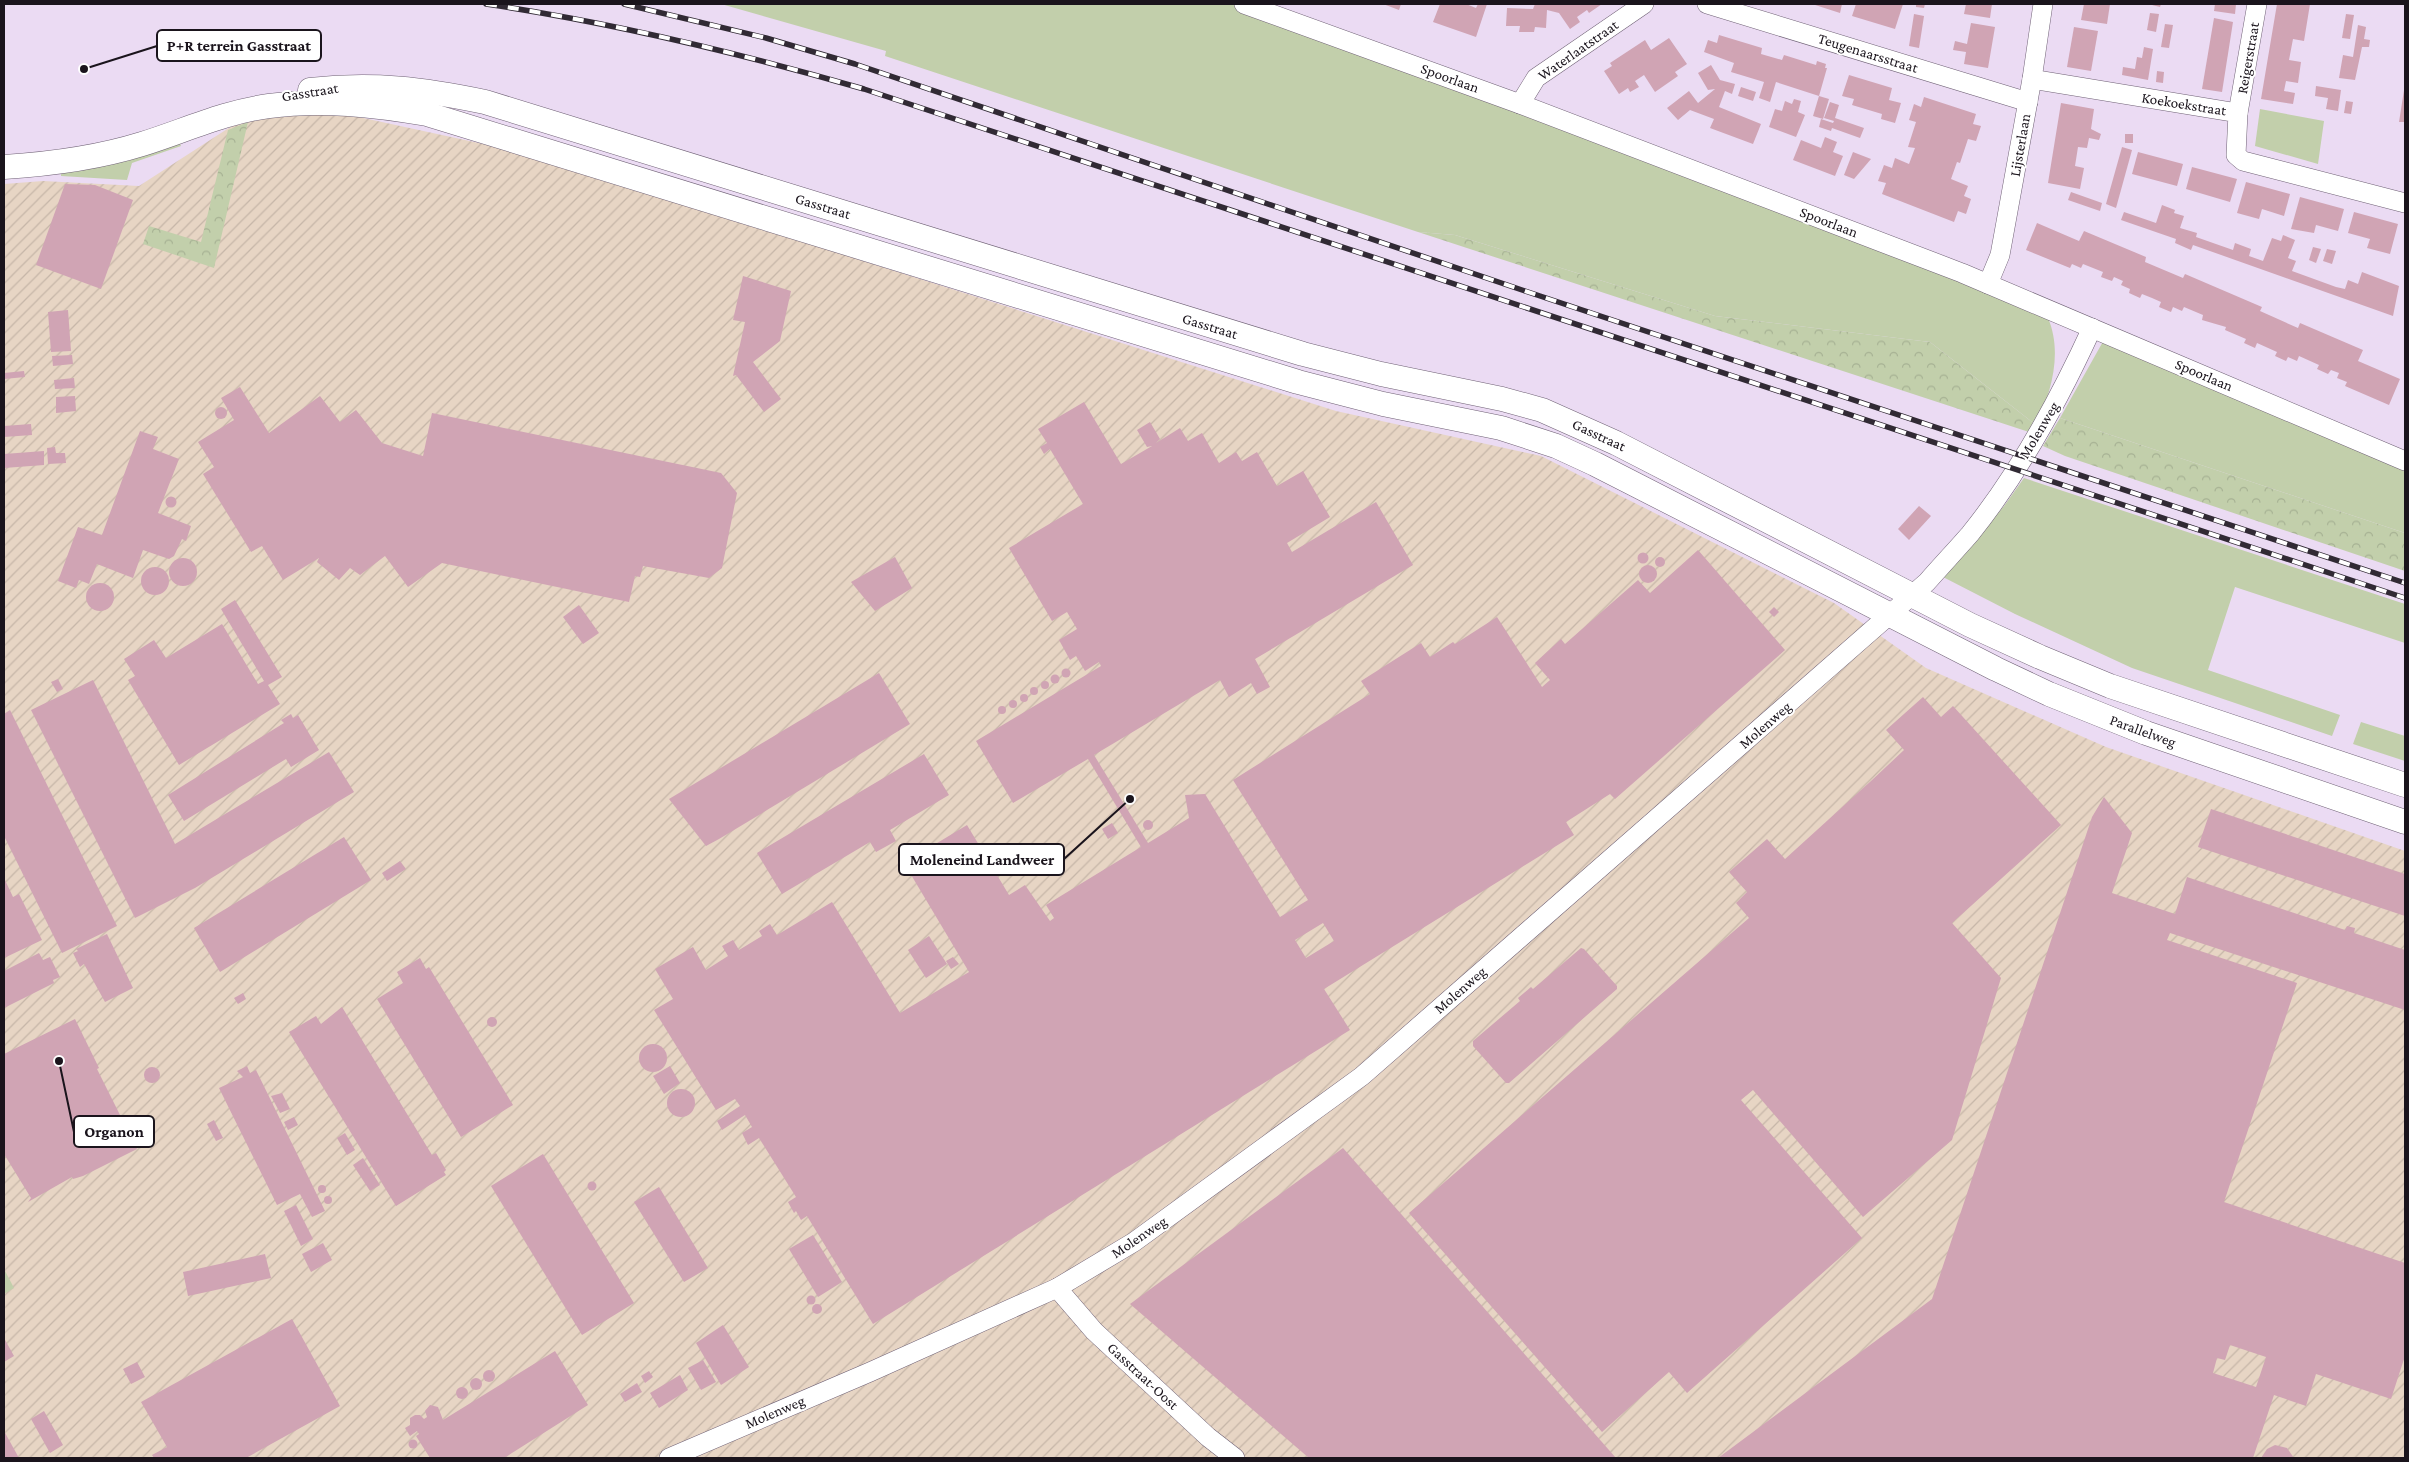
<svg xmlns="http://www.w3.org/2000/svg" width="2409" height="1462" font-family="'Crimson Pro',serif">
<defs>
<pattern id="industrial-furrows" width="10" height="10" patternUnits="userSpaceOnUse" patternTransform="scale(1.25)"><rect width="10" height="10" fill="#e7d5c4"/><path d="M-1 1l2-2M0 10L10 0M9 11l2-2" fill="none" stroke="#c6b6a8"/></pattern>
<pattern id="forest-crowns" width="20" height="18" patternUnits="userSpaceOnUse" patternTransform="scale(1.25)"><rect width="20" height="18" fill="#c2cfab"/><path d="M2 6a3 3 0 1 1 6 0M12 15a3 3 0 1 1 6 0" fill="none" stroke="#a6b193"/></pattern>
</defs>
<rect width="100%" height="100%" fill="#ebdbf3"/>
<polygon fill="url(#industrial-furrows)" points="331,111 520,152 1336,411 1541,456 1834,603 1926,668 2106,747 2405,851 2405,1458 4,1458 4,184 43,181 139,186 238,122 262,113"/>
<g fill="#c2cfab">
<path d="M721,4H1240L1876,241L2048,318C2063,353 2051,393 2036,425L1930,342L1715,316L1455,235L1418,232L885,56L886,51Z"/>
<polygon points="2260,109 2324,121 2318,164 2255,146"/>
<polygon points="179,141 181,146 132,163 127,180 61,176 61,172"/>
<polygon points="2105,338 2405,469 2405,533 2060,418"/>
<polygon points="2024,478 2405,604 2405,643 2235,587 2208,670 2340,715 2332,736 2132,668 2015,614 1943,577 2004,506"/>
<polygon points="2361,722 2405,736 2405,761 2353,744"/>
<polygon points="4,1269 14,1288 4,1294"/>
</g>
<g fill="url(#forest-crowns)">
<polygon points="248,122 214,268 143,244 149,226 201,242 228,130"/>
<polygon points="1418,232 1455,235 1715,316 1930,342 2036,425 2032,433"/>
<polygon points="2060,418 2405,533 2405,571 2065,456 2043,446"/>
</g>
<g fill="#d0a4b4" fill-rule="evenodd">
<polygon points="1383,4 1401,4 1399,10"/>
<polygon points="1440,4 1466,4 1476,8 1478,4 1487,4 1476,37 1433,22"/>
<polygon points="1535,4 1602,4 1589,13 1587,10 1577,17 1580,22 1570,29 1559,13 1547,10 1546,28 1535,27 1534,32 1519,32 1520,26 1506,26 1507,8 1533,9"/>
<polygon points="1812,4 1842,4 1840,13"/>
<polygon points="1856,4 1903,4 1895,29 1852,16"/>
<polygon points="1916,4 1925,4 1924,8 1916,7"/>
<polygon points="1966,4 1992,4 1990,18 1964,14"/>
<polygon points="2084,4 2110,4 2107,24 2081,20"/>
<polygon points="2148,4 2161,4 2160,7"/>
<polygon points="2215,4 2236,4 2235,14 2214,11"/>
<polygon points="2277,4 2310,4 2304,41 2293,39 2289,60 2301,62 2298,83 2286,81 2284,91 2295,93 2293,104 2261,99"/>
<polygon points="2150,13 2159,14 2156,32 2147,30"/>
<polygon points="1914,14 1924,16 1919,48 1909,46"/>
<polygon points="2346,14 2354,15 2350,39 2342,38"/>
<polygon points="2214,18 2233,22 2222,92 2202,89"/>
<polygon points="1971,23 1995,27 1988,68 1964,64 1966,52 1953,50 1955,41 1967,44"/>
<polygon points="2165,24 2173,25 2169,48 2161,47"/>
<polygon points="2358,25 2366,27 2364,39 2370,40 2369,47 2362,47 2355,80 2339,78 2343,55 2353,57"/>
<polygon points="2074,27 2098,31 2091,71 2067,67"/>
<polygon points="1719,35 1762,48 1761,54 1782,60 1784,55 1816,65 1817,61 1826,64 1825,68 1827,68 1819,96 1776,82 1770,102 1759,98 1764,82 1731,72 1734,63 1704,52 1708,40 1717,43"/>
<polygon points="1669,38 1687,64 1675,72 1678,76 1655,92 1644,75 1635,81 1639,87 1630,92 1628,88 1619,94 1604,71 1612,66 1610,63 1645,40 1651,50"/>
<polygon points="2144,47 2153,49 2148,80 2122,75 2123,67 2135,69 2137,57 2142,58"/>
<polygon points="1711,65 1720,80 1735,84 1732,94 1725,91 1719,107 1761,124 1753,144 1710,128 1714,119 1690,110 1678,120 1667,108 1689,91 1698,103 1715,89 1708,90 1698,73"/>
<polygon points="2157,71 2164,72 2163,83 2156,82"/>
<polygon points="1849,75 1892,88 1889,100 1901,103 1895,123 1881,119 1882,114 1852,105 1854,99 1842,96"/>
<polygon points="2316,86 2341,90 2338,111 2326,109 2328,98 2315,96"/>
<polygon points="1741,87 1756,92 1753,101 1738,96"/>
<polygon points="2404,90 2405,90 2405,122 2399,122"/>
<polygon points="1819,96 1829,99 1823,119 1813,116"/>
<polygon points="1924,97 1976,114 1973,124 1981,126 1976,141 1968,139 1960,163 1957,162 1951,179 1968,186 1964,196 1971,199 1966,214 1958,211 1954,222 1882,194 1886,183 1878,181 1884,165 1892,168 1895,158 1909,164 1915,148 1908,147 1916,122 1909,120 1914,104 1921,107"/>
<polygon points="1794,99 1801,101 1798,112 1805,115 1796,137 1769,127 1775,109 1782,111 1785,101 1792,104"/>
<polygon points="2346,101 2353,102 2351,114 2344,113"/>
<polygon points="1830,102 1839,105 1835,118 1864,128 1860,138 1832,128 1831,131 1819,127 1821,119 1833,123 1834,121 1824,118"/>
<polygon points="2061,103 2094,109 2091,129 2101,134 2099,140 2089,138 2087,148 2078,147 2075,166 2084,168 2080,189 2048,183"/>
<rect x="2125" y="134" width="8" height="9"/>
<polygon points="1825,137 1837,142 1833,152 1843,156 1835,176 1793,160 1801,140 1821,148"/>
<polygon points="2122,147 2132,150 2116,208 2106,204"/>
<polygon points="1853,152 1871,159 1854,179 1844,175"/>
<polygon points="2138,152 2183,164 2177,186 2132,174"/>
<polygon points="2192,167 2237,179 2230,202 2186,189"/>
<polygon points="2246,182 2290,194 2284,216 2262,209 2259,219 2237,213"/>
<polygon points="65,184 95,185 133,200 101,289 36,265"/>
<polygon points="2071,192 2102,203 2100,211 2068,200"/>
<polygon points="2300,197 2344,209 2338,231 2316,225 2314,233 2291,229"/>
<polygon points="2162,205 2175,210 2174,213 2184,216 2180,228 2197,233 2196,237 2233,250 2235,243 2251,249 2249,256 2263,261 2272,238 2281,241 2283,235 2295,240 2288,258 2296,261 2292,271 2336,287 2345,289 2348,280 2358,284 2362,272 2399,286 2393,316 2193,245 2191,250 2175,243 2176,239 2121,220 2124,212 2156,223"/>
<polygon points="2354,212 2398,224 2390,254 2367,248 2370,239 2348,233"/>
<polygon points="2037,223 2079,241 2084,231 2146,257 2145,262 2183,278 2185,274 2262,307 2260,311 2298,328 2300,323 2363,350 2358,361 2400,379 2389,405 2345,386 2347,382 2337,378 2339,373 2331,370 2328,374 2317,369 2319,365 2299,356 2297,361 2288,357 2286,361 2275,356 2277,352 2257,343 2255,348 2244,343 2246,339 2225,330 2226,327 2202,320 2203,315 2184,307 2182,311 2173,307 2171,312 2159,307 2161,302 2152,298 2142,294 2140,298 2129,293 2130,289 2121,285 2123,281 2114,277 2112,281 2101,277 2103,272 2083,264 2081,268 2072,264 2070,268 2026,250"/>
<polygon points="2313,247 2321,249 2316,263 2309,260"/>
<polygon points="2327,249 2336,251 2332,264 2323,261"/>
<polygon points="743,276 791,291 780,341 753,362 781,399 764,412 736,375 733,376 745,322 733,320"/>
<polygon points="68,310 71,351 51,352 48,312"/>
<polygon points="72,355 73,364 53,366 52,356"/>
<polygon points="24,371 25,377 4,379 4,373"/>
<polygon points="74,378 75,388 55,389 54,380"/>
<polygon points="240,387 269,433 320,396 340,422 356,410 382,443 423,456 432,413 721,473 737,493 722,568 709,578 643,566 640,577 635,576 629,602 442,563 408,587 385,556 360,575 350,568 339,580 317,562 319,558 283,580 262,546 251,552 203,474 214,467 198,442 234,420 221,398"/>
<polygon points="75,396 76,411 56,413 56,397"/>
<path d="M1084,402L1121,464L1152,446L1147,447L1137,430L1150,422L1160,439L1156,443L1180,428L1188,441L1202,433L1219,463L1236,452L1242,461L1257,452L1277,486L1303,471L1330,517L1287,543L1292,552L1376,502L1413,565L1255,659L1270,687L1257,694L1251,683L1229,697L1220,680L1094,755L1148,843L1189,818L1185,795L1205,794L1280,917L1308,900L1233,780L1370,694L1361,681L1421,643L1430,657L1453,642L1455,644L1497,617L1542,687L1550,680L1535,663L1561,639L1565,644L1638,580L1650,593L1698,550L1785,650L1615,799L1610,794L1566,822L1574,835L1324,989L1350,1030L873,1324L807,1216L801,1220L796,1211L794,1213L788,1202L796,1197L759,1138L748,1145L742,1133L752,1127L745,1115L722,1130L717,1121L740,1106L735,1099L716,1110L654,1010L673,999L655,969L693,947L706,970L728,956L722,946L733,940L739,950L762,936L759,931L770,924L777,935L832,902L900,1013L969,972L904,863L967,825L1009,895L1025,885L1050,921L1054,918L1046,905L1141,847L1088,759L1013,803L976,741L1101,666L1099,662L1085,671L1076,656L1070,660L1059,640L1077,629L1067,612L1052,621L1009,548L1083,504L1050,449L1044,454L1040,447L1047,443L1038,429ZM1323,923L1334,941L1306,958L1295,940Z"/>
<circle cx="221" cy="413" r="6"/>
<polygon points="31,424 32,435 4,437 4,426"/>
<polygon points="140,431 158,437 153,449 179,459 158,513 191,526 186,541 182,539 174,556 169,559 143,550 133,578 97,564 89,584 79,580 76,588 58,581 78,527 102,535"/>
<polygon points="55,447 56,453 65,453 66,463 48,464 47,448"/>
<polygon points="44,451 44,465 4,468 4,454"/>
<circle cx="171" cy="502" r="5.5"/>
<polygon points="1919,506 1931,516 1909,540 1898,529"/>
<circle cx="1643" cy="558" r="5.5"/>
<circle cx="1660" cy="562" r="5"/>
<polygon points="895,557 912,588 875,611 851,582"/>
<circle cx="183" cy="572" r="14"/>
<circle cx="1648" cy="574" r="9"/>
<circle cx="155" cy="581" r="14"/>
<circle cx="100" cy="597" r="14"/>
<polygon points="235,600 282,677 268,685 280,704 179,765 128,680 135,676 124,659 154,640 166,658 222,624 258,684 264,681 221,609"/>
<polygon points="579,605 599,633 583,644 563,617"/>
<polygon points="1774,607 1779,612 1774,617 1769,612"/>
<circle cx="1066" cy="673" r="4.5"/>
<polygon points="879,673 910,724 719,839 706,846 669,799"/>
<circle cx="1055" cy="679" r="4.5"/>
<polygon points="58,679 63,689 57,692 51,682"/>
<polygon points="93,680 175,844 329,752 354,792 195,888 135,918 31,710"/>
<circle cx="1045" cy="685" r="4"/>
<circle cx="1034" cy="691" r="4"/>
<circle cx="1024" cy="698" r="4"/>
<polygon points="1923,697 1941,717 1953,706 2061,825 1952,923 2001,978 1952,1140 1863,1217 1753,1090 1741,1100 1862,1238 1687,1393 1669,1372 1602,1432 1409,1213 1749,918 1736,903 1747,892 1729,872 1767,839 1785,859 1871,781 1904,750 1886,730"/>
<circle cx="1013" cy="704" r="4"/>
<circle cx="1002" cy="710" r="4"/>
<polygon points="10,710 117,926 62,953 4,836 4,714"/>
<polygon points="291,714 293,718 298,715 319,750 291,767 286,759 184,821 168,795 284,723 281,720"/>
<polygon points="924,754 949,795 890,830 896,841 876,852 870,842 782,894 757,853"/>
<path d="M2104,797L2132,833L2112,893L2175,914L2187,877L2345,930L2347,926L2355,928L2354,933L2405,950V1010L2170,933L2167,940L2297,983L2224,1202L2405,1263V1356L2391,1399L2316,1374L2306,1406L2274,1395L2253,1458H1718L1932,1299L2092,817ZM2230,1345L2266,1357L2256,1387L2213,1373L2217,1358L2225,1360Z"/>
<polygon points="2211,809 2405,874 2405,916 2198,847"/>
<circle cx="1148" cy="825" r="5"/>
<polygon points="1112,823 1118,833 1108,839 1102,829"/>
<polygon points="344,837 371,880 220,972 194,928"/>
<polygon points="400,861 406,869 387,881 382,873"/>
<polygon points="4,878 13,897 19,894 42,940 4,958"/>
<polygon points="107,934 133,988 105,1002 84,964 80,967 73,953 78,951 76,949"/>
<polygon points="929,936 947,964 926,978 908,950"/>
<polygon points="1581,948 1584,949 1617,986 1617,989 1509,1083 1506,1083 1473,1046 1473,1041 1520,1001 1518,998 1531,987 1533,989"/>
<polygon points="39,953 43,960 50,957 60,977 53,980 54,983 4,1008 4,971"/>
<polygon points="953,957 959,964 951,969 946,961"/>
<polygon points="420,958 426,969 429,967 513,1105 461,1137 377,999 403,983 397,972"/>
<polygon points="243,993 246,999 238,1004 234,998"/>
<polygon points="342,1007 432,1155 436,1153 446,1170 444,1172 446,1175 396,1206 289,1032 316,1016 321,1024"/>
<circle cx="492" cy="1022" r="5"/>
<polygon points="75,1019 99,1068 97,1069 137,1149 83,1176 73,1179 72,1177 28,1202 31,1198 4,1154 4,1054"/>
<circle cx="653" cy="1058" r="14"/>
<polygon points="247,1066 250,1073 256,1070 325,1211 312,1217 300,1194 277,1205 219,1088 243,1077 237,1071"/>
<polygon points="670,1066 680,1083 664,1094 653,1076"/>
<circle cx="152" cy="1075" r="8"/>
<circle cx="681" cy="1103" r="14"/>
<polygon points="282,1093 290,1109 280,1113 271,1096"/>
<polygon points="294,1117 298,1125 288,1130 284,1122"/>
<polygon points="214,1120 223,1138 216,1141 207,1124"/>
<polygon points="345,1133 355,1150 347,1155 337,1138"/>
<polygon points="1343,1148 1616,1458 1309,1458 1130,1304"/>
<polygon points="543,1154 634,1303 582,1335 491,1186"/>
<polygon points="363,1158 380,1185 370,1191 353,1165"/>
<circle cx="592" cy="1186" r="4.5"/>
<circle cx="322" cy="1189" r="4"/>
<polygon points="659,1187 708,1268 684,1282 634,1202"/>
<circle cx="328" cy="1200" r="4"/>
<polygon points="296,1205 313,1239 301,1246 284,1211"/>
<polygon points="813,1235 842,1282 818,1297 789,1249"/>
<polygon points="323,1243 332,1260 311,1272 302,1254"/>
<polygon points="265,1254 271,1278 188,1296 183,1272"/>
<circle cx="811" cy="1300" r="4.5"/>
<circle cx="817" cy="1309" r="5"/>
<polygon points="292,1319 340,1406 246,1458 154,1458 152,1455 167,1447 141,1402"/>
<polygon points="723,1325 749,1367 721,1385 696,1343"/>
<polygon points="4,1338 14,1356 4,1362"/>
<polygon points="555,1351 588,1405 504,1458 430,1458 416,1436 419,1434 417,1431 410,1436 405,1428 410,1425 410,1418 415,1415 420,1415 424,1419 427,1417 425,1411 430,1405 438,1407 443,1420"/>
<polygon points="703,1360 716,1382 701,1390 688,1368"/>
<polygon points="137,1362 145,1377 131,1384 123,1369"/>
<circle cx="489" cy="1376" r="6"/>
<polygon points="649,1371 653,1377 645,1383 641,1376"/>
<polygon points="680,1375 688,1390 659,1408 650,1393"/>
<circle cx="476" cy="1384" r="6"/>
<polygon points="637,1383 642,1392 625,1402 620,1394"/>
<circle cx="462" cy="1393" r="6"/>
<polygon points="44,1411 63,1445 50,1453 31,1419"/>
<polygon points="4,1431 19,1458 4,1458"/>
<circle cx="413" cy="1444" r="4.5"/>
<polygon points="2275,1445 2287,1448 2294,1458 2261,1458 2267,1449"/>
</g>
<g fill="none" stroke-linecap="round" stroke-linejoin="round">
<g stroke="#6f6175" stroke-width="20">
<g id="minor">
<polyline points="1244,4 1520,104 1962,273 2405,461"/>
<polyline points="1707,4 2028,102"/>
<polyline points="2032,79 2238,113 2236,155 2243,161 2405,203"/>
<polyline points="1520,104 1536,78 1644,4"/>
<polyline points="2238,113 2257,4"/>
<polyline points="1988,284 2000,255 2032,79 2043,4"/>
<polyline points="1057,1288 1094,1331 1208,1437 1235,1458"/>
<path d="M669,1458L870,1372L1057,1288L1134,1242L1362,1076L1927,582C1941,566 1956,550 1970,534C2020,472 2059,400 2092,328"/>
</g>
</g>
<g stroke="#6f6175" stroke-width="25">
<g id="tertiary">
<path d="M310,90C373,83 423,89 485,102L1303,354L1381,374L1502,399L1542,410L1616,443L1970,625L2040,657L2110,686L2405,785"/>
<path d="M4,167C51,164 97,158 142,144C184,131 224,112 269,106C322,99 375,105 427,114L1298,382L1383,404L1501,428L1556,446L1595,464L1996,669L2049,694L2146,733L2405,822"/>
</g>
</g>
<use href="#minor" stroke="#fff" stroke-width="19"/>
<use href="#tertiary" stroke="#fff" stroke-width="24"/>
<g stroke="#312a34" stroke-width="5.5">
<g id="rail">
<path d="M486,4C615,23 739,53 864,89L2405,598"/>
<polyline points="624,4 766,38 855,64 1525,291 2405,583"/>
</g>
</g>
<use href="#rail" stroke="#fff" stroke-width="4" stroke-dasharray="11" stroke-linecap="butt"/>
</g>
<g text-anchor="middle" dominant-baseline="central" stroke-width="4" stroke-linejoin="round" paint-order="stroke">
<g font-size="15" fill="#1a141c" stroke="#fff">
<text transform="translate(1578 50) rotate(-35)">Waterlaatstraat</text>
<text transform="translate(1868 53) rotate(17)">Teugenaarsstraat</text>
<text transform="translate(2248 58) rotate(-80)">Reigerstraat</text>
<text transform="translate(1450 78) rotate(20)">Spoorlaan</text>
<text transform="translate(310 92) rotate(-9)">Gasstraat</text>
<text transform="translate(2184 104) rotate(9)">Koekoekstraat</text>
<text transform="translate(2020 145) rotate(-80)">Lijsterlaan</text>
<text transform="translate(823 206) rotate(17)">Gasstraat</text>
<text transform="translate(1829 222) rotate(21)">Spoorlaan</text>
<text transform="translate(1210 326) rotate(17)">Gasstraat</text>
<text transform="translate(2204 375) rotate(23)">Spoorlaan</text>
<text transform="translate(2039 430) rotate(-59)">Molenweg</text>
<text transform="translate(1599 435) rotate(25)">Gasstraat</text>
<text transform="translate(1765 725) rotate(-41)">Molenweg</text>
<text transform="translate(2143 731) rotate(20)">Parallelweg</text>
<text transform="translate(1460 990) rotate(-41)">Molenweg</text>
<text transform="translate(1139 1237) rotate(-34)">Molenweg</text>
<text transform="translate(1143 1376) rotate(43)">Gasstraat-Oost</text>
<text transform="translate(775 1412) rotate(-23)">Molenweg</text>
</g>
</g>
<path fill="none" stroke="#1a141c" stroke-width="2" d="M84 69L157 46M1130 799L1064 859M59 1061L74 1132"/>
<g fill="#1a141c" stroke="#fff" stroke-width="2">
<circle cx="84" cy="69" r="5"/>
<circle cx="1130" cy="799" r="5"/>
<circle cx="59" cy="1061" r="5"/>
</g>
<g fill="#fff" stroke="#1a141c" stroke-width="2">
<rect x="157" y="30" width="164" height="31" rx="5"/>
<rect x="899" y="844" width="165" height="31" rx="5"/>
<rect x="74" y="1116" width="80" height="31" rx="5"/>
</g>
<g font-size="16" text-anchor="middle" font-weight="bold" fill="#1a141c">
<text x="239" y="51">P+R terrein Gasstraat</text>
<text x="982" y="865">Moleneind Landweer</text>
<text x="114" y="1137">Organon</text>
</g>
<rect width="2409" height="1462" fill="none" stroke="#1a141c" stroke-width="10"/>
</svg>
